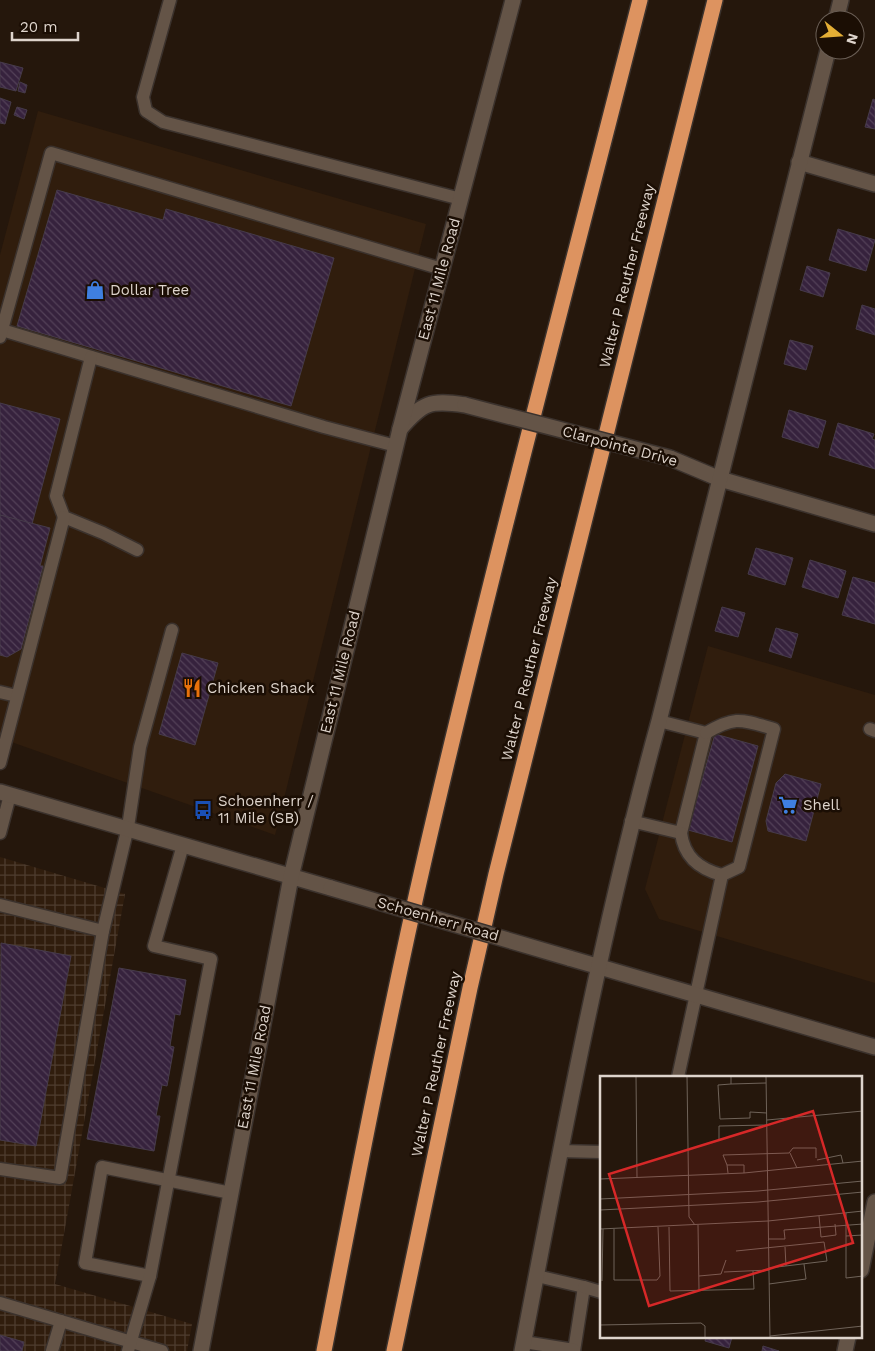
<svg xmlns="http://www.w3.org/2000/svg" width="875" height="1351" font-family="'Work Sans',sans-serif">
<defs>
<pattern id="industrial-grid" width="8" height="8" patternUnits="userSpaceOnUse" patternTransform="scale(1.25)"><rect width="8" height="8" fill="#301d0d"/><path d="M0 4h8M4 0v8" fill="none" stroke="#4e3d2f"/></pattern>
<pattern id="building-back-hatch" width="6" height="6" patternUnits="userSpaceOnUse" patternTransform="scale(1.25)"><rect width="6" height="6" fill="#36223d"/><path d="M-1 5l2 2M0 0l6 6M5-1l2 2" fill="none" stroke="#534158"/></pattern>
</defs>
<rect width="100%" height="100%" fill="#25170c"/>
<g fill="#301d0d">
<polygon points="38,111 426,224 275,835 0,738 0,255"/>
<polygon points="708,646 875,695 875,983 659,919 645,889"/>
</g>
<polygon fill="url(#industrial-grid)" points="0,857 125,894 55,1284 192,1324 187,1351 0,1351"/>
<g fill="url(#building-back-hatch)" stroke="#463b4a">
<polygon points="0,62 23,68 16,91 0,87"/>
<polygon points="20,82 27,85 25,93 18,91"/>
<polygon points="0,98 11,102 5,124 0,123"/>
<polygon points="873,99 875,100 875,129 865,127"/>
<polygon points="17,107 27,110 24,119 14,115"/>
<polygon points="57,190 163,220 166,209 334,258 291,406 17,326"/>
<polygon points="838,229 875,240 866,271 829,260"/>
<polygon points="807,266 830,273 823,297 800,290"/>
<polygon points="862,305 875,309 875,335 856,329"/>
<polygon points="790,340 813,346 806,370 784,364"/>
<polygon points="0,403 60,419 32,524 0,515"/>
<polygon points="789,410 826,421 818,448 782,437"/>
<polygon points="838,423 874,434 872,439 875,440 875,469 829,455"/>
<polygon points="0,515 50,528 40,566 43,566 21,649 7,657 0,655"/>
<polygon points="756,548 793,558 785,585 748,574"/>
<polygon points="810,560 846,571 838,598 802,587"/>
<polygon points="853,577 875,583 875,624 842,615"/>
<polygon points="722,607 745,613 738,637 715,631"/>
<polygon points="776,628 798,634 791,658 769,651"/>
<polygon points="182,653 218,663 195,745 159,734"/>
<polygon points="715,734 758,746 732,842 688,830"/>
<polygon points="785,774 821,784 806,841 768,831 766,821 776,783"/>
<polygon points="1,943 71,956 36,1146 0,1140"/>
<polygon points="119,968 186,980 180,1015 175,1014 170,1046 174,1047 167,1086 162,1085 156,1116 160,1116 154,1151 87,1139"/>
<polygon points="0,1335 24,1342 22,1351 0,1351"/>
<polygon points="706,1337 732,1337 729,1348 705,1341"/>
<polygon points="763,1346 779,1351 762,1351"/>
</g>
<g fill="none" stroke-linecap="round" stroke-linejoin="round">
<g stroke="#3b322d" stroke-width="15">
<g id="lane">
<polyline points="170,0 143,97 146,111 163,122 461,199"/>
<polyline points="2,330 324,427 396,446"/>
<polyline points="0,337 51,153 442,269"/>
<polyline points="91,357 56,496 64,517 103,533 137,550"/>
<polyline points="0,692 17,696"/>
<polyline points="870,729 875,731"/>
<polyline points="0,763 64,517"/>
<polyline points="631,821 681,833 706,733 659,721"/>
<polyline points="0,833 10,795"/>
<path d="M681,833C684,857 699,869 722,875"/>
<polyline points="0,905 103,931"/>
<path d="M678,1077L722,875L739,867L774,729C742,720 736,715 706,733"/>
<polyline points="560,1151 601,1152"/>
<polyline points="0,1169 60,1178 103,931 128,827 140,747 172,630"/>
<polyline points="150,1276 85,1263 102,1167 231,1193"/>
<polyline points="537,1276 584,1287 574,1351"/>
<polyline points="584,1287 601,1292"/>
<polyline points="0,1303 162,1351"/>
<polyline points="524,1342 574,1350"/>
<polyline points="52,1351 61,1321"/>
<polyline points="128,1351 150,1276 211,959 154,946 183,845"/>
</g>
</g>
<g stroke="#3b322d" stroke-width="18">
<g id="street">
<polyline points="799,162 875,184"/>
<path d="M400,429C423,402 430,400 465,405"/>
<polyline points="670,458 720,479 875,524"/>
<polyline points="861,1270 875,1202"/>
<polyline points="845,1351 848,1337"/>
</g>
</g>
<g stroke="#3b322d" stroke-width="18">
<g id="secondary">
<polyline points="836,20 841,0"/>
<polyline points="0,792 331,888"/>
<polyline points="569,958 875,1047"/>
<polyline points="201,1351 291,877 400,429 513,0"/>
<path d="M522,1351C562,1140 602,928 659,721L828,50"/>
</g>
</g>
<g stroke="#3b322d" stroke-width="18">
<g id="highway">
<path d="M324,1351C356,1185 388,1018 426,852C492,567 568,284 640,0"/>
<polyline points="394,1351 470,988 496,874 715,0"/>
</g>
</g>
<use href="#lane" stroke="#645447" stroke-width="12"/>
<use href="#street" stroke="#645447" stroke-width="15"/>
<use href="#secondary" stroke="#645447" stroke-width="15"/>
<use href="#highway" stroke="#dd9360" stroke-width="15"/>
<g stroke="#3b322d" stroke-width="18" stroke-linecap="butt">
<polyline id="street-bridge" points="465,405 670,458"/>
</g>
<g stroke="#3b322d" stroke-width="18" stroke-linecap="butt">
<polyline id="secondary-bridge" points="331,888 569,958"/>
</g>
<use href="#street-bridge" stroke="#645447" stroke-width="15"/>
<use href="#secondary-bridge" stroke="#645447" stroke-width="15"/>
</g>
<defs>
<g id="shop-bare" transform="scale(1.5)"><path d="M-5-2.5h2.3a2.7 3.5 0 0 1 5.4 0H5L5.5 6h-11ZM-1.5-2.5h3a1.5 2.3 0 0 0-3 0Z" fill="#3f7fe0" stroke="#1b0e04" stroke-width="2.5" paint-order="stroke"/></g>
<g id="restaurant-bare" transform="scale(1.5)"><path d="M-5-6h1v4h1v-4h1v4h1v-4h1v5L-1.5 .5V6h-2V.5L-5-1ZM5-6V6H3V1.5H1.5Q1.5-4 5-6Z" fill="#e8710a" stroke="#1b0e04" stroke-width="2.5" paint-order="stroke"/></g>
<g id="supermarket-bare" transform="scale(1.5)"><path d="M-6-5.5h2.5l.6 2H6L4.5 2H-2.5L-4.4-4H-6ZM-1.5 3.2a1.3 1.3 0 1 0 .1 0ZM3 3.2a1.3 1.3 0 1 0 .1 0Z" fill="#3f7fe0" stroke="#1b0e04" stroke-width="2.5" paint-order="stroke"/></g>
<g id="bus-bare" transform="scale(1.5)"><path d="M-5-6H5V4H4V6H2V4H-2V6H-4V4H-5ZM-3.5-4V0h7V-4ZM-3.5 1.2v1.5H-2V1.2ZM2 1.2v1.5H3.5V1.2Z" fill="#1a4fb4" stroke="#1b0e04" stroke-width="2.5" paint-order="stroke"/></g>
</defs>
<g fill-rule="evenodd">
<use href="#shop-bare" x="95" y="290"/>
<use href="#restaurant-bare" x="192" y="688"/>
<use href="#supermarket-bare" x="788" y="805"/>
<use href="#bus-bare" x="203" y="810"/>
</g>
<g text-anchor="middle" dominant-baseline="central" stroke-width="5" stroke-linejoin="round" paint-order="stroke">
<g font-size="15" fill="#ded4cc" stroke="#1b0e04">
<text transform="translate(627 276) rotate(-76)">Walter P Reuther Freeway</text>
<text transform="translate(439 279) rotate(-75)">East 11 Mile Road</text>
<text transform="translate(620 446) rotate(15)">Clarpointe Drive</text>
<text transform="translate(529 669) rotate(-76)">Walter P Reuther Freeway</text>
<text transform="translate(340 672) rotate(-76)">East 11 Mile Road</text>
<text transform="translate(438 919) rotate(16)">Schoenherr Road</text>
<text transform="translate(436 1064) rotate(-78)">Walter P Reuther Freeway</text>
<text transform="translate(254 1067) rotate(-79)">East 11 Mile Road</text>
</g>
<g font-size="15" fill="#ded4cc" stroke="#1b0e04" text-anchor="start">
<text x="110" y="290">Dollar Tree</text>
<text x="207" y="688">Chicken Shack</text>
<text x="218" y="801">Schoenherr /<tspan x="218" dy="17">11 Mile (SB)</tspan></text>
<text x="803" y="805">Shell</text>
</g>
</g>
<g transform="translate(600 1076)">
<rect width="262" height="262" fill="#25170c"/>
<path fill="none" stroke="#6f6359" stroke-width="1" d="M36,0L37,102M87,0L89,141L95,149M131,0V8L166,7M166,0L170,262M131,8L118,9L120,43L150,42V36L167,37M167,44L263,35M119,65V50L167,49M190,77L197,92M217,84L241,79L243,87M127,89L123,79L189,77L193,72H216V82M128,97L127,89H144V97M0,103L144,97L263,85M0,123L158,115L263,105M0,134L158,126L263,116M246,137V202L263,200M219,140L221,161L236,159L235,148M98,149L99,214M69,151L70,215L154,213L153,195M0,153L168,145L263,135M14,153V204H57L60,200L58,151M246,160L263,159M168,163H185L184,154L263,148M185,171L186,190M136,175L224,166L227,185L169,192M124,196L169,194M99,200L121,198L126,184M2,205L3,153M169,208L206,203L204,188M0,249L101,247L105,250V262M170,260L263,250"/>
<path fill="#d62828" fill-opacity="0.15" stroke="#d62828" stroke-width="2.5" d="M213,35L253,167L49,230L9,98Z"/>
<rect width="262" height="262" fill="none" stroke="#ded4cc" stroke-width="2.5"/>
</g>
<g transform="translate(840 35) rotate(107)"><circle r="24" fill="#1b0e04" stroke="#695d54"/>
<path d="M0-4L9 19L0 12L-9 19Z" fill="#e4ae35"/>
<text y="-8" font-size="14" font-weight="bold" text-anchor="middle" fill="#ded4cc">N</text>
</g>
<path d="M12 32v8h66v-8" fill="none" stroke="#ded4cc" stroke-width="2.5"/>
<text x="20" y="32" font-size="15" fill="#ded4cc" stroke="#1b0e04" stroke-width="4" paint-order="stroke">20 m</text>
</svg>
